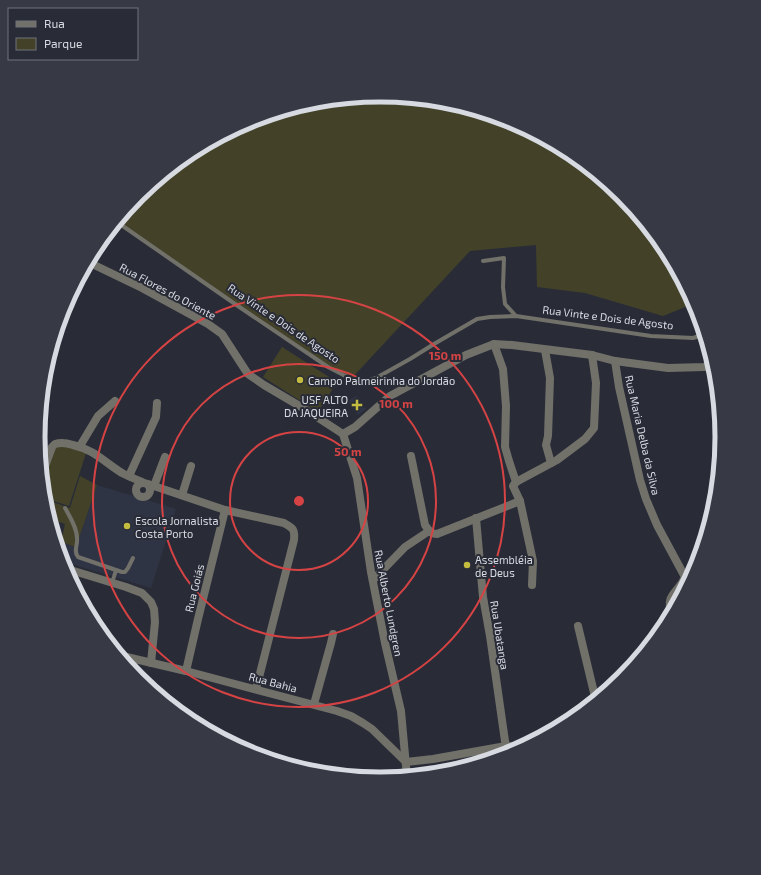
<svg xmlns="http://www.w3.org/2000/svg" width="761" height="875" font-family="'Exo 2',sans-serif">
<rect width="100%" height="100%" fill="#292c37"/>
<g fill="#2f3445">
<polygon points="356,396 366,409 358,415 348,401"/>
<polygon points="97,485 176,509 151,588 62,561 58,550 61,542 76,547"/>
</g>
<g fill="#434229">
<polygon points="381,95 448,102 512,121 571,153 623,195 665,247 695,303 663,316 585,293 537,287 536,245 470,251 350,380 116,222 138,195 190,153 250,121 314,102"/>
<polygon points="282,347 337,382 318,412 263,377"/>
<polygon points="56,442 87,450 69,506 44,498 43,483 51,454"/>
<polygon points="80,476 97,485 76,547 61,542 65,524 49,518 45,504 44,499 70,508"/>
</g>
<g fill="none" stroke-linecap="round" stroke-linejoin="round">
<g stroke="#71716a" stroke-width="4">
<polyline points="117,222 235,304 328,367 355,381 367,381 376,378 410,359 434,344 477,319 490,317 516,316 651,336 693,338 705,334"/>
<polyline points="483,261 504,258 503,287 505,304 516,316"/>
<path d="M65,508C70,517 77,528 77,538C78,545 73,551 78,557L116,570L112,583"/>
<polyline points="116,570 122,572 125,572 128,568 133,558"/>
</g>
<g stroke="#71716a" stroke-width="8">
<polyline points="88,262 142,288 208,324 222,334 244,368 248,374 264,385 303,408 343,434"/>
<polyline points="494,344 503,369 506,406 505,447 509,461 516,482"/>
<polyline points="545,350 550,378 548,436 546,445 551,463"/>
<polyline points="615,361 619,387 640,480 646,499 657,525 685,577"/>
<polyline points="343,434 355,427 390,396 466,355 494,344 512,345 592,355 615,361 668,368 704,367 714,363"/>
<polyline points="343,434 357,478 371,572 385,643 401,711 407,777"/>
<polyline points="80,446 98,416 115,401"/>
<path d="M411,456L425,525C428,529 430,534 437,534L520,501"/>
<path d="M42,474L52,447L55,444C61,442 67,443 73,445C95,450 104,462 122,473C128,476 135,479 142,482"/>
<polyline points="129,476 156,417 157,403"/>
<polyline points="516,482 557,460 585,439 594,428 596,383 592,355"/>
<polyline points="516,482 513,486 520,501 533,561 532,585"/>
<circle cx="143" cy="490" r="7"/>
<path d="M148,484L225,510L284,523C293,528 295,529 294,540L256,689"/>
<polyline points="154,486 165,457"/>
<polyline points="182,495 191,466"/>
<polyline points="476,518 483,597 490,636 507,755"/>
<polyline points="64,568 126,587 142,593 151,602 154,609 155,622 151,663"/>
<polyline points="373,580 405,547 429,531"/>
<path d="M672,616C664,593 679,593 685,577L695,573"/>
<polyline points="578,626 596,701"/>
<polyline points="118,655 186,671 337,711 351,716 363,723 372,729 406,762 433,759 506,746 524,747"/>
<polyline points="186,671 198,619 225,510"/>
<polyline points="314,704 331,643 333,634"/>
</g>
</g>
<g fill="none" stroke="#d64344" stroke-width="2">
<circle cx="299" cy="501" r="69"/>
<circle cx="299" cy="501" r="137"/>
<circle cx="299" cy="501" r="206"/>
</g>
<g fill="#c4bc3e" stroke="#292c37" stroke-width="1.5">
<circle cx="300" cy="380" r="4"/>
<path d="M355 399h4v4h4v4h-4v4h-4v-4h-4v-4h4z"/>
<circle cx="127" cy="526" r="4"/>
<circle cx="467" cy="565" r="4"/>
</g>
<g text-anchor="middle" dominant-baseline="central" stroke-width="4" stroke-linejoin="round" paint-order="stroke">
<g font-size="11" fill="#d7dae1" stroke="#292c37">
<text transform="translate(168 291) rotate(28)">Rua Flores do Oriente</text>
<text transform="translate(608 317) rotate(7)">Rua Vinte e Dois de Agosto</text>
<text transform="translate(284 323) rotate(34)">Rua Vinte e Dois de Agosto</text>
<text transform="translate(643 435) rotate(77)">Rua Maria Delba da Silva</text>
<text transform="translate(194 588) rotate(-76)">Rua Goiás</text>
<text transform="translate(389 603) rotate(79)">Rua Alberto Lundgren</text>
<text transform="translate(500 635) rotate(81)">Rua Ubatanga</text>
<text transform="translate(273 682) rotate(15)">Rua Bahia</text>
</g>
<g font-size="11" fill="#d7dae1" stroke="#292c37" text-anchor="start">
<text x="308" y="380">Campo Palmeirinha do Jordão</text>
<text x="348" y="399" text-anchor="end">USF ALTO<tspan x="348" dy="13">DA JAQUEIRA</tspan></text>
<text x="135" y="520">Escola Jornalista<tspan x="135" dy="13">Costa Porto</tspan></text>
<text x="475" y="559">Assembléia<tspan x="475" dy="13">de Deus</tspan></text>
</g>
</g>
<path d="M0 0H761V875H0ZM45 437a335 335 0 1 1 670 0a335 335 0 1 1-670 0Z" fill="#373a45" fill-rule="evenodd"/>
<path fill="none" stroke="#d7dae1" stroke-width="5" d="M45 437a335 335 0 1 1 670 0a335 335 0 1 1-670 0Z"/>
<circle cx="299" cy="501" r="6" fill="#d64344" stroke="#292c37" stroke-width="2"/>
<g font-size="12" text-anchor="middle" font-weight="bold" fill="#d64344" stroke="#292c37" stroke-width="4" stroke-linejoin="round" paint-order="stroke">
<text x="445" y="360">150 m</text>
<text x="396" y="408">100 m</text>
<text x="348" y="456">50 m</text>
</g>
<rect x="8" y="8" width="130" height="52" fill="#292c37" stroke="#6f727b"/>
<rect x="16" y="21" width="20" height="6" fill="#71716a" stroke="#6f727b"/>
<text x="44" y="28" font-size="12" fill="#d7dae1">Rua</text>
<rect x="16" y="38" width="20" height="12" fill="#434229" stroke="#6f727b"/>
<text x="44" y="48" font-size="12" fill="#d7dae1">Parque</text>
</svg>
